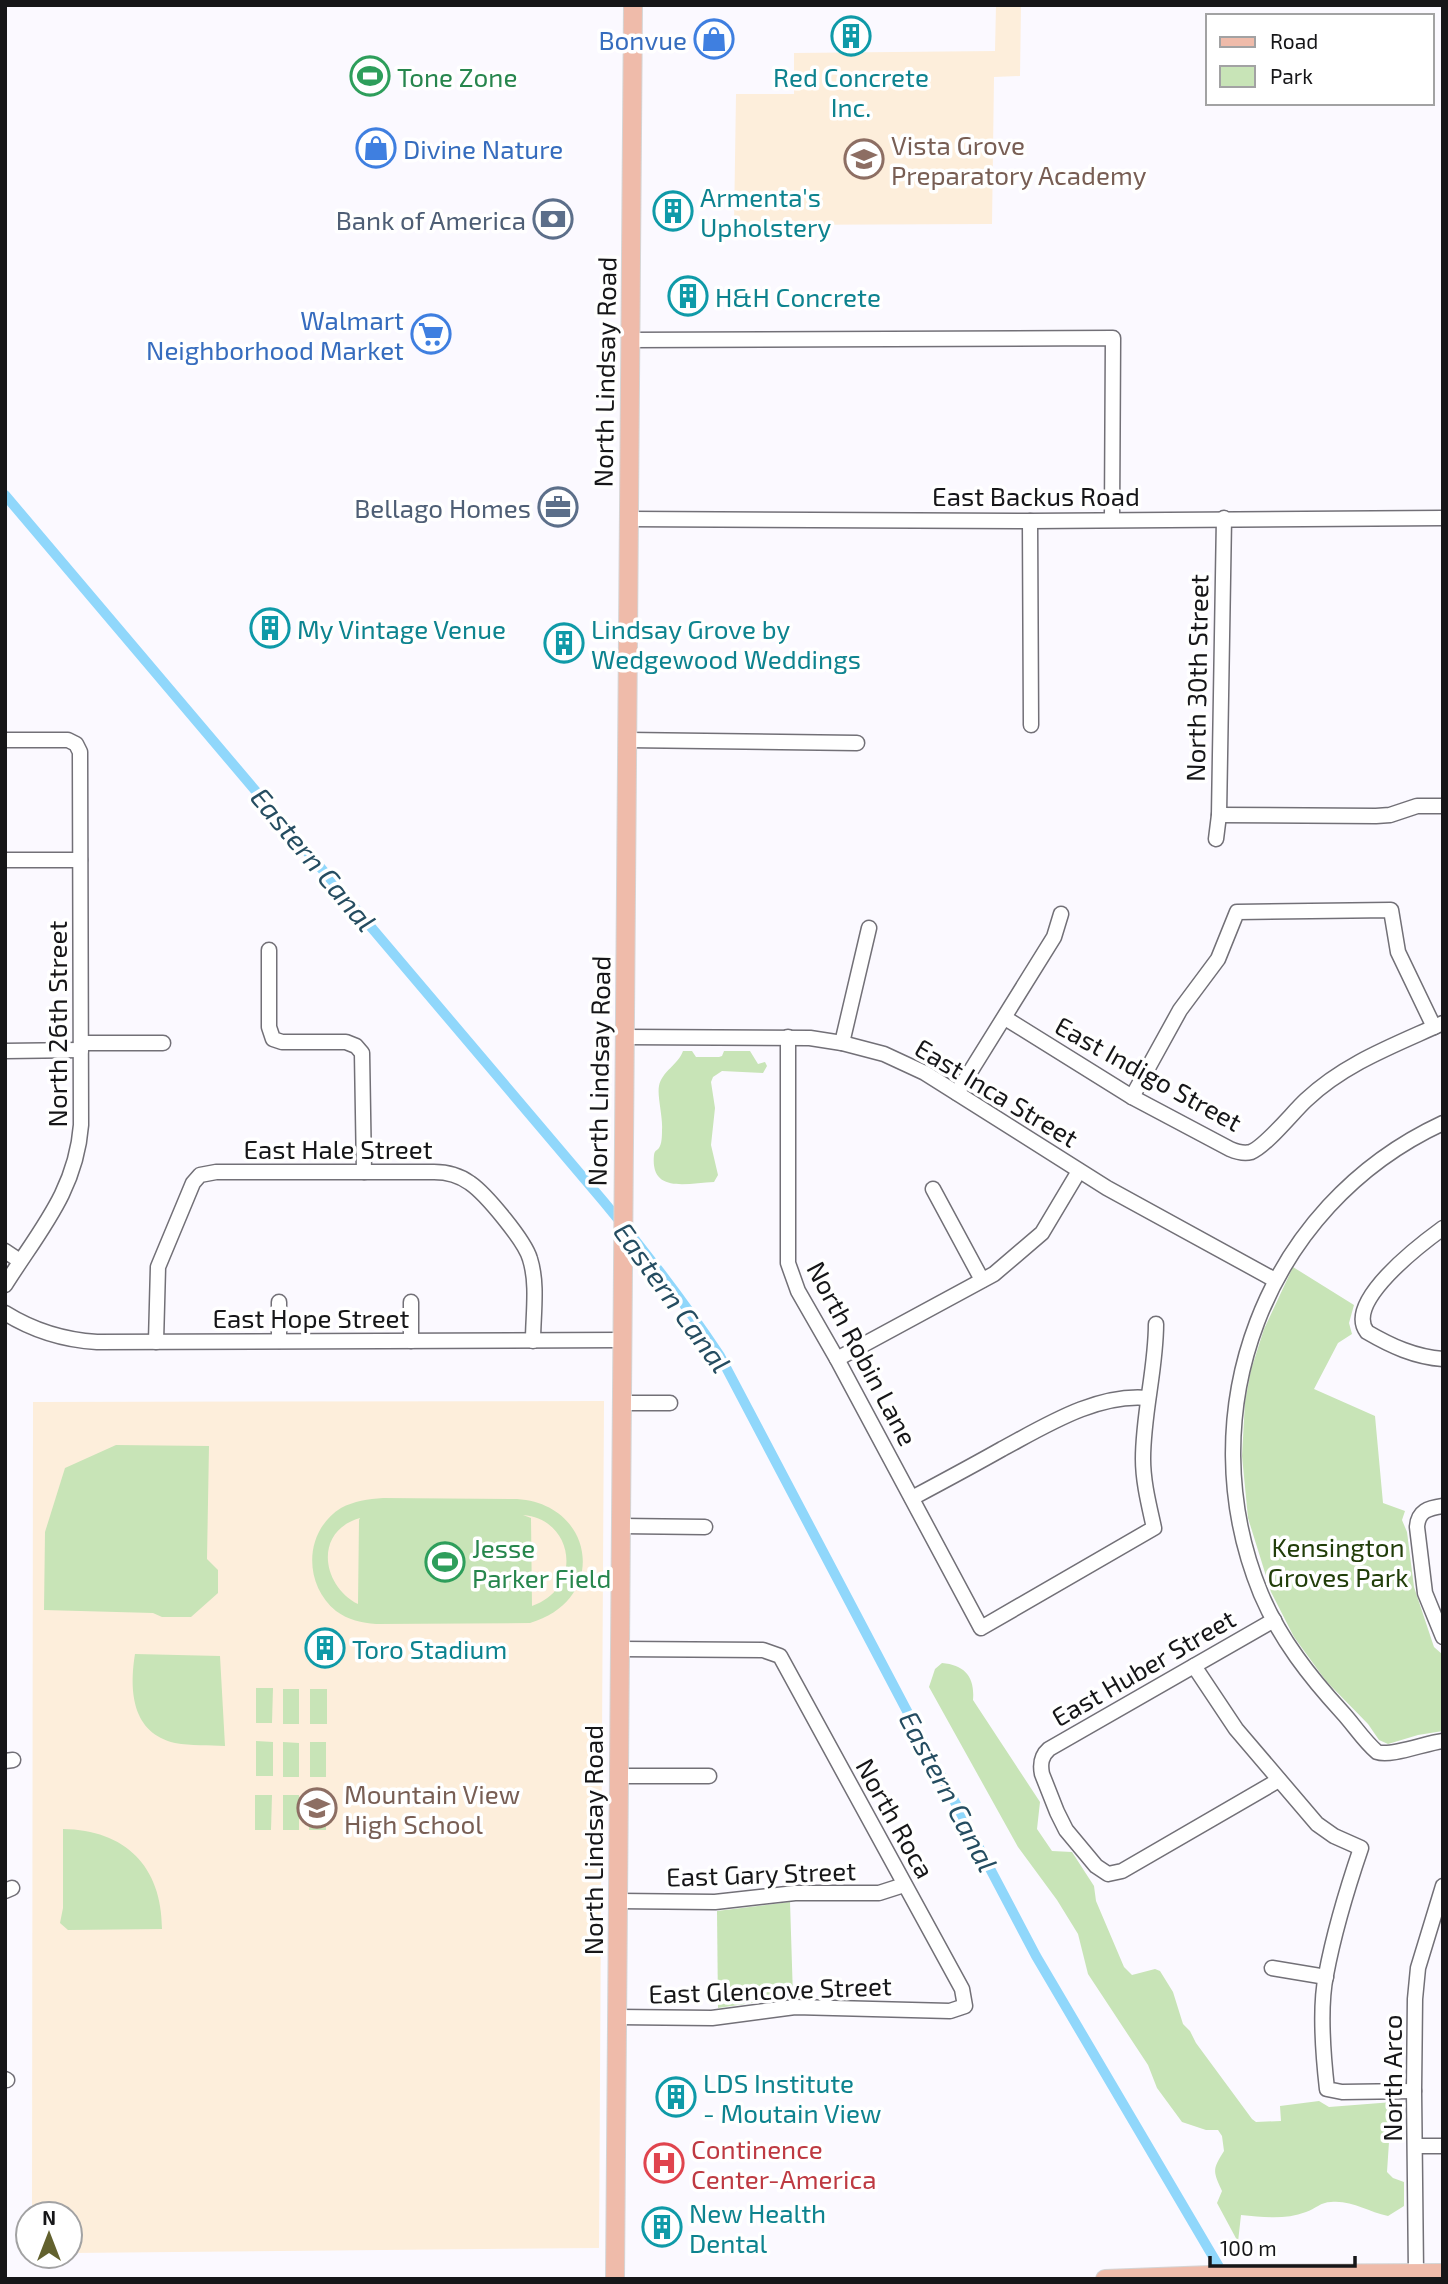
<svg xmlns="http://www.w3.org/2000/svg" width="1448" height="2284" font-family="'Exo 2',sans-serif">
<rect width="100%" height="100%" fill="#fbf9ff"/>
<g fill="#fdeedb">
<polygon points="996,5 1021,5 1020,76 994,77 992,224 734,225 736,94 794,94 794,53 995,51"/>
<polygon points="604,1401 599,2248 70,2253 70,2214 32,2214 33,1402"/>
</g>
<g fill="#c8e4b7" fill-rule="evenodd">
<path d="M683,1051H692L696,1057H719L722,1056L724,1051H750L758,1064L765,1062L767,1066L763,1073L722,1071L713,1077L711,1082L715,1108L711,1145L718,1175L714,1182C687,1183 650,1194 654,1155C655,1149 658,1151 660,1146C662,1142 662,1134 662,1130C663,1117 657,1096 659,1086C662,1071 678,1065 683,1051Z"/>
<polygon points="1293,1267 1354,1305 1349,1323 1352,1334 1338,1343 1314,1389 1375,1416 1383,1503 1405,1511 1402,1520 1407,1532 1414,1587 1434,1647 1443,1655 1443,1731 1418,1735 1388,1744 1379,1740 1368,1724 1326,1681 1294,1637 1271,1592 1248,1518 1242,1456 1245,1402 1251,1370 1264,1329"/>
<polygon points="116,1445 209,1446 207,1559 218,1570 218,1593 191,1617 162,1617 153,1613 44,1610 45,1532 65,1468"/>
<path d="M383,1498L517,1499C595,1504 609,1600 530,1623L376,1624C362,1623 348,1620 336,1611C303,1584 304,1531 341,1508C354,1501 368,1499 383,1498ZM523,1515C574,1519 584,1588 532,1606L531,1518ZM360,1518L359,1520L358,1604C321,1585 314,1531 360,1518Z"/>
<path d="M135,1654L220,1656L225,1746C209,1745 191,1746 175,1743C132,1733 129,1691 135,1654Z"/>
<path d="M942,1663C965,1665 975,1677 973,1700L1040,1802L1037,1829L1052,1851L1072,1852L1094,1886L1096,1901L1124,1967L1132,1975L1155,1969L1160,1971L1173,1992L1183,2024L1190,2031L1196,2043L1252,2119L1256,2122L1281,2121L1280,2106L1319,2101L1329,2107L1393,2102L1400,2110V2129L1389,2142L1387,2172L1393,2178L1404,2182V2206L1388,2216C1368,2212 1352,2200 1331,2202C1321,2202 1315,2209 1306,2212C1285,2220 1263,2217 1241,2215L1238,2242L1217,2203L1222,2191C1213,2171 1212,2170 1224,2151L1222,2136L1218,2130H1206L1182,2122L1157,2088L1148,2065L1088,1974L1078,1934L1057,1900L1018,1847L929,1687L935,1669Z"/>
<polygon points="256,1688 273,1688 272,1723 256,1723"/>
<rect x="283" y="1689" width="16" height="35"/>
<rect x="310" y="1689" width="17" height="35"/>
<polygon points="256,1741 273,1742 273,1776 256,1776"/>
<polygon points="283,1742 299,1743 299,1777 283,1777"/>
<rect x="310" y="1742" width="16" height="35"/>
<polygon points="255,1795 272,1795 271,1830 255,1830"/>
<rect x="283" y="1795" width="16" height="35"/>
<polygon points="310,1795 326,1795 326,1830 309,1830"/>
<path d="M63,1829C125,1830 162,1866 162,1929L68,1930L60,1923L63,1908Z"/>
<polygon points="790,1902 793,1997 718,2008 717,1911"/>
</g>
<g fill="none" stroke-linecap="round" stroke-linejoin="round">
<path stroke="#90d7fb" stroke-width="10" d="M5,495L604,1202C645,1251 684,1302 720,1356L1036,1956L1225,2277"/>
<g stroke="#727077" stroke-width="17">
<g id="minor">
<polyline points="630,340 1113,338 1112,519"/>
<polyline points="629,519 1030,521 1443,518"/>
<polyline points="1030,521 1031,725"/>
<path d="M5,740H68L76,744L80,752L81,1125C76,1191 39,1231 5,1285"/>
<polyline points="627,740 857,743"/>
<polyline points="1219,815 1376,816 1390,815 1417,806 1443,806"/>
<polyline points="1216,839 1219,815 1224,518"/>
<polyline points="5,860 80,860"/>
<polyline points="269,950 269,1027 273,1039 282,1042 346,1042 356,1046 362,1053 364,1172"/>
<path d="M1005,1018L1132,1097L1230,1149C1237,1152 1244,1154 1251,1152C1266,1146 1293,1112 1306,1100C1345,1063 1395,1045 1443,1023"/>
<polyline points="624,1037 810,1038 842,1043 884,1054 925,1073 1107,1188 1275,1280"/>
<path d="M788,1037V1263L798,1291L837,1359L981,1628L1154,1528C1149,1505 1143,1482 1143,1459C1143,1413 1156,1369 1156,1324"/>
<polyline points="81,1043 163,1043"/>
<polyline points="842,1043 869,928"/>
<polyline points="5,1051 81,1050"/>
<polyline points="957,1093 1054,937 1061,914"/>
<polyline points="1132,1097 1180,1010 1218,959 1237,912 1391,910 1398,952 1434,1027"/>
<path d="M1443,1123C1264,1206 1187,1414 1261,1594C1280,1639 1310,1677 1342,1712C1354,1725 1364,1741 1377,1752C1391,1757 1425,1743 1443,1741"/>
<polyline points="933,1189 982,1280"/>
<path d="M1443,1228C1421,1244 1344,1302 1367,1332C1391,1346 1415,1357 1443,1359"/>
<polyline points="5,1251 20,1261"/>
<polyline points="279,1302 279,1341"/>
<path d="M5,1313C34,1331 63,1340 97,1342L622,1340"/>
<polyline points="411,1341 411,1302"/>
<path d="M156,1342L158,1267L193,1183L200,1175L216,1172H434C447,1172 459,1175 470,1183C486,1194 525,1241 530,1259C538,1284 533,1315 533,1341"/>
<polyline points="837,1359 994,1274 1042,1233 1079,1171"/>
<polyline points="622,1403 670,1403"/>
<path d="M912,1498C942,1482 972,1466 1002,1449C1045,1426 1097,1393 1148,1398"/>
<path d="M1443,1506C1428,1508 1418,1511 1417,1527L1425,1593L1443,1637"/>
<polyline points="621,1526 705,1527"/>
<path d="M1274,1620L1049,1749C1041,1756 1040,1764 1042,1774L1057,1812L1066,1830L1096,1866L1108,1874L1122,1871L1279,1780"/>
<path d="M1194,1666L1236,1729L1317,1824L1334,1836L1361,1848C1347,1889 1334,1932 1326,1975C1319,2009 1323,2054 1327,2089L1342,2092L1414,2091"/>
<polyline points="5,1761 13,1760"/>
<polyline points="619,1776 709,1776"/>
<polyline points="5,1891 12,1888"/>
<polyline points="618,1901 715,1902 795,1893 879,1893 904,1885"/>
<polyline points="1272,1968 1326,1977"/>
<polyline points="617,2017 712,2018 795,2007 950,2011 965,2006 962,1989 780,1656 763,1650 620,1649"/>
<polyline points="5,2079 7,2080"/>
<polyline points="1416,2146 1443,2146"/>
<polyline points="1416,2273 1414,2091 1415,1999 1418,1968 1443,1886"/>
</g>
</g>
<g stroke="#d5d5d5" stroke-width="20">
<g id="major">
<polyline points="615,2279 633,5"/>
<polyline points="1105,2279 1237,2274 1443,2273"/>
</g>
</g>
<use href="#minor" stroke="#fff" stroke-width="14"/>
<use href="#major" stroke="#efbbaa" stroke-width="18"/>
</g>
<defs>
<g id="building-ring" transform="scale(2.0125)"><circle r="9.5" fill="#fff" stroke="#0f9aa8" stroke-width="1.5"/><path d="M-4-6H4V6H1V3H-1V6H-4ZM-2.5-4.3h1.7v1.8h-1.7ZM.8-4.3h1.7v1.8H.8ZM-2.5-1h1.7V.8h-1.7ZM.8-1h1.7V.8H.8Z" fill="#0f9aa8"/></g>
<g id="shop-ring" transform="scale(2.0125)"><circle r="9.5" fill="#fff" stroke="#3f7fe0" stroke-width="1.5"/><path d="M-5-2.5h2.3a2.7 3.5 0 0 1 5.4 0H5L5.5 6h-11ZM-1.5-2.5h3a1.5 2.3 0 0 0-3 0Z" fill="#3f7fe0"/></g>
<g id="stadium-ring" transform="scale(2.0125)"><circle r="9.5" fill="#fff" stroke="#2e9e5b" stroke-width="1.5"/><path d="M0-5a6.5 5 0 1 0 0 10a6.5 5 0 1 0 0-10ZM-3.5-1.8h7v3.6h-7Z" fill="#2e9e5b"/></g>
<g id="school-ring" transform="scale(2.0125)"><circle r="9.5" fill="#fff" stroke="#8d6e63" stroke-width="1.5"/><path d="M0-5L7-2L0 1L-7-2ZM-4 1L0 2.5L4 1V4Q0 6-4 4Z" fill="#8d6e63"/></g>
<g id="bank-ring" transform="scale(2.0125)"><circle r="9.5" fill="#fff" stroke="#5c6f8a" stroke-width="1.5"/><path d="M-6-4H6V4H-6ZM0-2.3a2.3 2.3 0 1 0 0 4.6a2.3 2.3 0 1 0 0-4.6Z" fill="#5c6f8a"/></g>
<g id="supermarket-ring" transform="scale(2.0125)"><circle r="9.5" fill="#fff" stroke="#3f7fe0" stroke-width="1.5"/><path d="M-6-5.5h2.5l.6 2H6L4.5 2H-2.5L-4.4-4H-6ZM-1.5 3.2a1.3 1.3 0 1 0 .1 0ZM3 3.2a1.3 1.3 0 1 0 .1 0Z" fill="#3f7fe0"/></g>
<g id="office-ring" transform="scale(2.0125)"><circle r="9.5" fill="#fff" stroke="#5c6f8a" stroke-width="1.5"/><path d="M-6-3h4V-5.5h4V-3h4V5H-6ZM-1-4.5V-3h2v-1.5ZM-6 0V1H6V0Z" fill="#5c6f8a"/></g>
<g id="hospital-ring" transform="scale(2.0125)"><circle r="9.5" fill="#fff" stroke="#e0444e" stroke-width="1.5"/><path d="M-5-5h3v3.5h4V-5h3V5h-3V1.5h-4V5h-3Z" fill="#e0444e"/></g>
</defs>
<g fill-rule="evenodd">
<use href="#building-ring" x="851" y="36"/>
<use href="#shop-ring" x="714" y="39"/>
<use href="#stadium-ring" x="370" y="76"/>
<use href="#shop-ring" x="376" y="148"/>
<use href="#school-ring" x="864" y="159"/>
<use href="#building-ring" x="673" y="211"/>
<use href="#bank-ring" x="553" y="219"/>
<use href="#building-ring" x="688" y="296"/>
<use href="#supermarket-ring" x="431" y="334"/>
<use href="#office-ring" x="558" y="507"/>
<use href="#building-ring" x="270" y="628"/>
<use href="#building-ring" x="564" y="643"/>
<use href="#stadium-ring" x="445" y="1562"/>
<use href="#building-ring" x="325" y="1648"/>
<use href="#school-ring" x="317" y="1808"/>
<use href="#building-ring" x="676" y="2097"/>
<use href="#hospital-ring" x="664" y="2163"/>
<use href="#building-ring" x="662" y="2227"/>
</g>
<g text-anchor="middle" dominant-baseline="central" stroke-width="7" stroke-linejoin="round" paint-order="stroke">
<g font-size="26" fill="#366cbe" stroke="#fff" text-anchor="end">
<text x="687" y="39">Bonvue</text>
<text x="403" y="148" text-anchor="start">Divine Nature</text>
<text x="404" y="319">Walmart<tspan x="404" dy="30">Neighborhood Market</tspan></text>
</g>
<g font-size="26" fill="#27864d" stroke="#fff" text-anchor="start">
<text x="397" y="76">Tone Zone</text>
<text x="472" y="1547">Jesse<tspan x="472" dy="30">Parker Field</tspan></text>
</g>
<g font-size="26" fill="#0d838f" stroke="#fff" text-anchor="start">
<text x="851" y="76" text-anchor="middle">Red Concrete<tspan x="851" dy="30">Inc.</tspan></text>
<text x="700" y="196">Armenta's<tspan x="700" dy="30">Upholstery</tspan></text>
<text x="715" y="296">H&amp;H Concrete</text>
<text x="297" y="628">My Vintage Venue</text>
<text x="591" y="628">Lindsay Grove by<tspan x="591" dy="30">Wedgewood Weddings</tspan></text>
<text x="352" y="1648">Toro Stadium</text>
<text x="703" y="2082">LDS Institute<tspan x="703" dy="30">- Moutain View</tspan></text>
<text x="689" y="2212">New Health<tspan x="689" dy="30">Dental</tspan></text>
</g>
<g font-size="26" fill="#785e54" stroke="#fff" text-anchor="start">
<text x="891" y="144">Vista Grove<tspan x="891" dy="30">Preparatory Academy</tspan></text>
<text x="344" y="1793">Mountain View<tspan x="344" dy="30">High School</tspan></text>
</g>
<g font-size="26" fill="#4e5e75" stroke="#fff" text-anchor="end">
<text x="526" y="219">Bank of America</text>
<text x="531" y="507">Bellago Homes</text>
</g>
<g font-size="26" fill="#161618" stroke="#fff">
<text transform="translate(604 372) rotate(-89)">North Lindsay Road</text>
<text x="1036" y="495">East Backus Road</text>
<text transform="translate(1196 678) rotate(-89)">North 30th Street</text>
<text transform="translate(56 1024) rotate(-90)">North 26th Street</text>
<text transform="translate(598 1071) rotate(-89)">North Lindsay Road</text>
<text transform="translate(1149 1073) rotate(29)">East Indigo Street</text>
<text transform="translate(997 1092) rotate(31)">East Inca Street</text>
<text x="338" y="1148">East Hale Street</text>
<text x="311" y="1317">East Hope Street</text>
<text transform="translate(863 1353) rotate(62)">North Robin Lane</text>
<text transform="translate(1143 1667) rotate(-30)">East Huber Street</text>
<text transform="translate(896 1818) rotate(61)">North Roca</text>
<text transform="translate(592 1840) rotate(-90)">North Lindsay Road</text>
<text transform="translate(761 1873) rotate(-2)">East Gary Street</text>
<text transform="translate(770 1989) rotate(-2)">East Glencove Street</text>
<text transform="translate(1391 2078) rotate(-90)">North Arco</text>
</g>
<g font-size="26" fill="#213d09" stroke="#fff">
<text x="1338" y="1546">Kensington<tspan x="1338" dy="30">Groves Park</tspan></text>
</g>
<g font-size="26" fill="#be3a42" stroke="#fff" text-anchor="start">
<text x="691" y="2148">Continence<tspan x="691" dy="30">Center-America</tspan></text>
</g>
<g font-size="28" font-style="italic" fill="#254d61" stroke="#fff">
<text transform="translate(314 859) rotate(50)">Eastern Canal</text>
<text transform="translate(673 1297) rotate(54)">Eastern Canal</text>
<text transform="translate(949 1791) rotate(62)">Eastern Canal</text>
</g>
</g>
<rect width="1448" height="2284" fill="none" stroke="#161618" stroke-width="14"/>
<rect x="1206" y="14" width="228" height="91" fill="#ffffff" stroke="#a2a2a3" stroke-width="2"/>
<rect x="1220" y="37" width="35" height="10" fill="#efbbaa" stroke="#a2a2a3" stroke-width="2"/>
<text x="1270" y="49" font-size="21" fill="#161618">Road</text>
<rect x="1220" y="66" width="35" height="21" fill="#c8e4b7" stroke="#a2a2a3" stroke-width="2"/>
<text x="1270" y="84" font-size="21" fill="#161618">Park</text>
<g transform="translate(49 2235)"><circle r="33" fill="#ffffff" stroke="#a2a2a3" stroke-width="2"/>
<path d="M0-5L12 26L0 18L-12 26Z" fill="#62612e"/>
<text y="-10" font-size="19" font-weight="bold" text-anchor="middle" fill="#161618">N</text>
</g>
<path d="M1210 2256v10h145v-10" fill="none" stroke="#161618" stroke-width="3.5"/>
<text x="1220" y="2256" font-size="21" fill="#161618" stroke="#ffffff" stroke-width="5" paint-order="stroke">100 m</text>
</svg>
